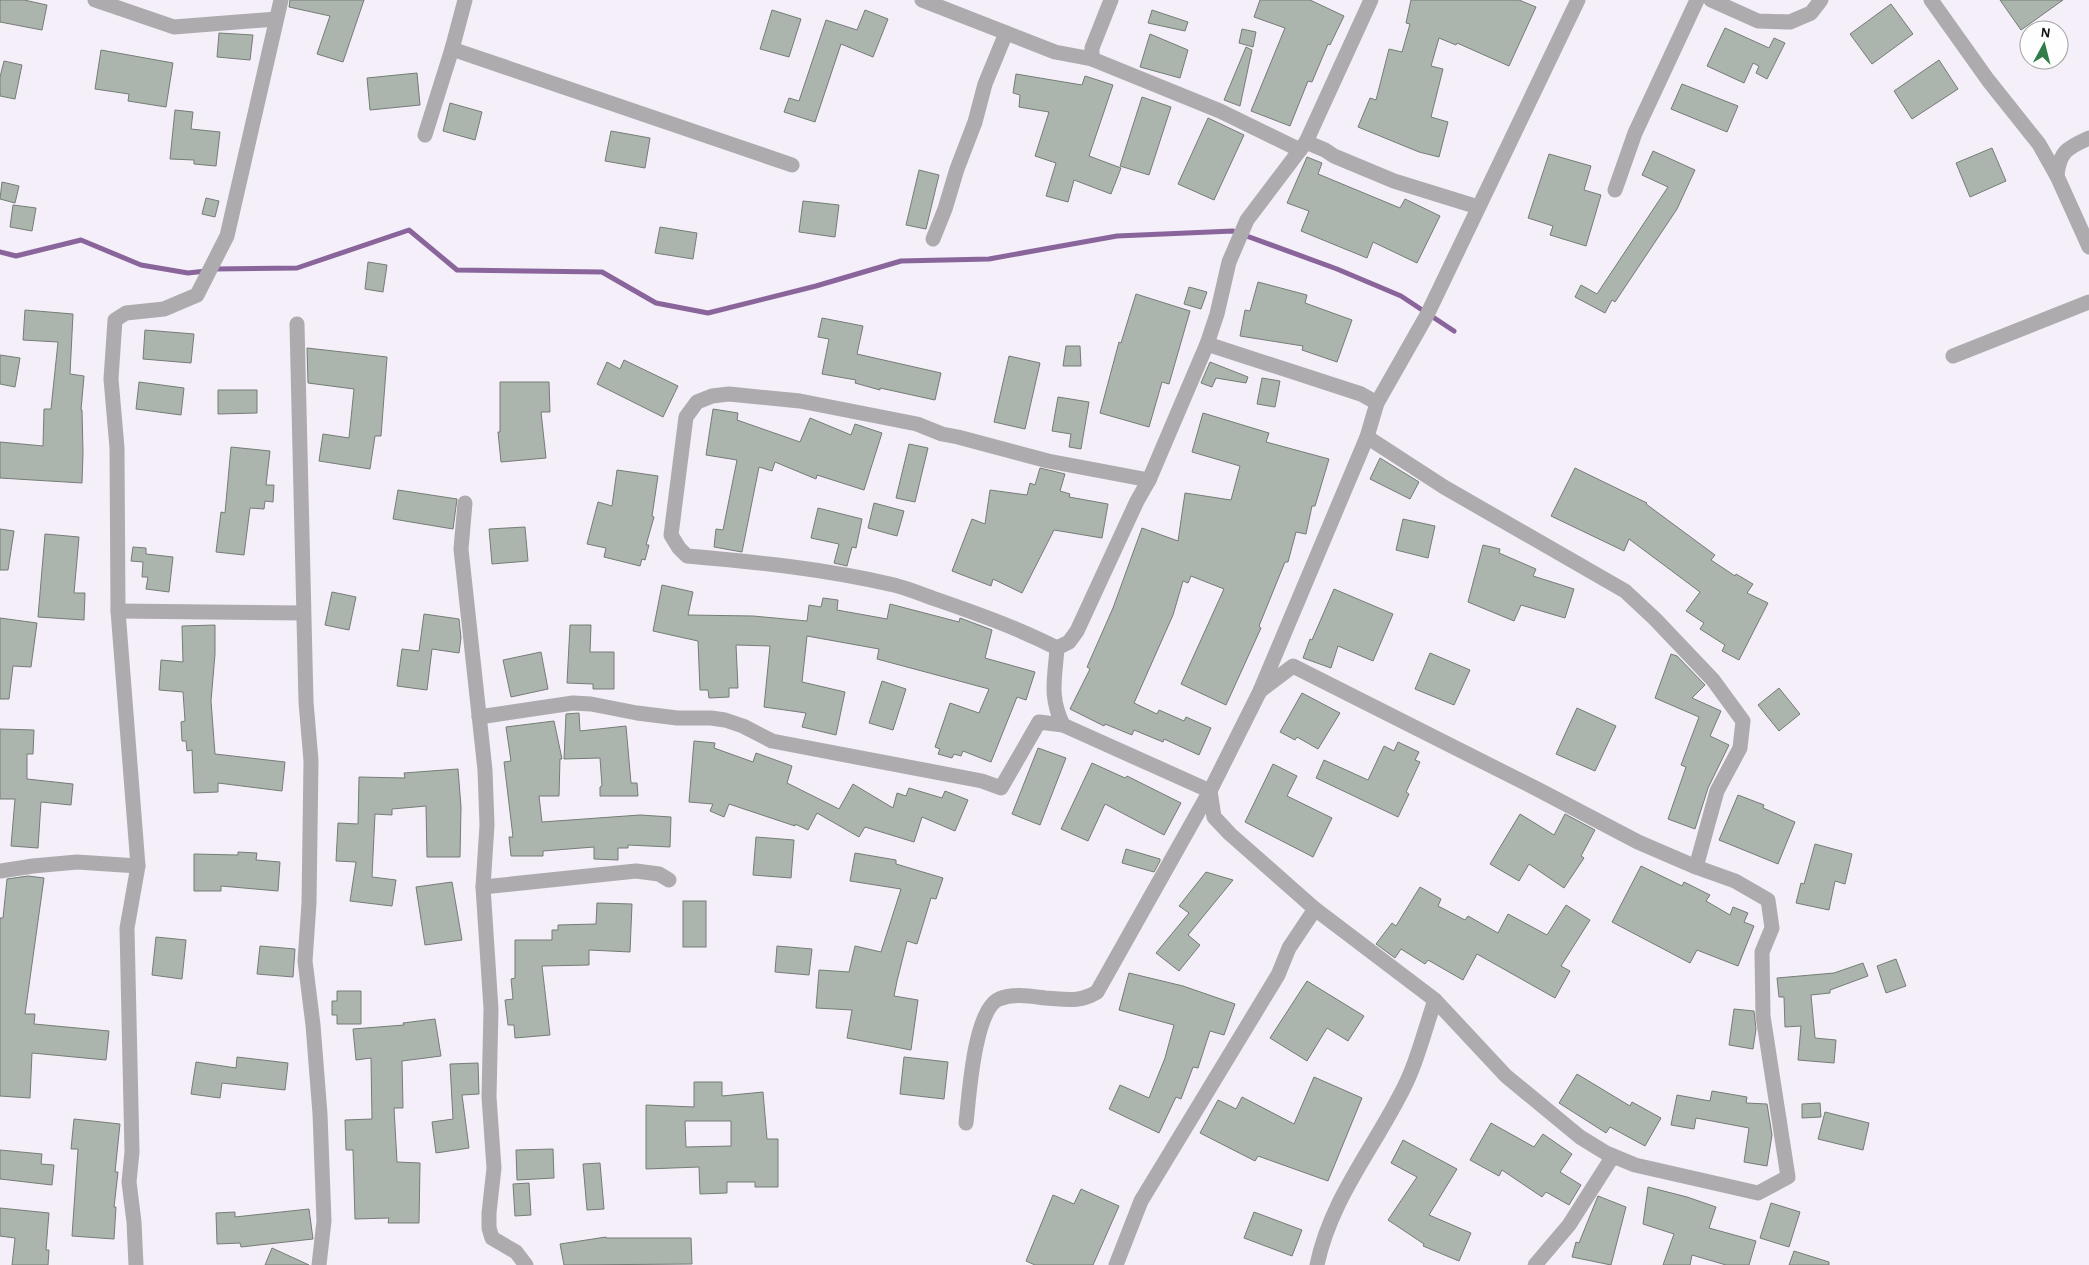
<svg xmlns="http://www.w3.org/2000/svg" width="2089" height="1265" font-family="'Alegreya Sans',sans-serif">
<rect width="100%" height="100%" fill="#f4eff8"/>
<g fill="none" stroke-linecap="round" stroke-linejoin="round">
<g stroke="#89659c" stroke-width="5">
<polyline points="0,252 16,256 81,240 141,265 188,273 206,271"/>
<polyline points="214,269 297,268 409,230 457,270 602,272 656,303 708,313 816,286 901,261 989,259 1117,236 1233,231 1337,269 1401,296 1454,331"/>
</g>
</g>
<g fill="#abb4ad" stroke="#757d77" fill-rule="evenodd">
<polygon points="0,0 24,0 47,5 42,30 0,22"/>
<polygon points="290,0 364,0 343,62 317,54 330,16 289,7"/>
<polygon points="1260,0 1310,0 1344,16 1330,45 1328,44 1312,82 1308,81 1290,126 1251,111 1285,28 1254,17"/>
<polygon points="1411,0 1519,0 1536,7 1509,66 1457,43 1456,45 1439,38 1431,66 1443,69 1431,117 1448,122 1439,157 1419,152 1358,127 1370,98 1376,100 1389,49 1402,52 1410,24 1406,23"/>
<polygon points="2000,0 2063,0 2021,30"/>
<polygon points="1891,4 1913,34 1872,64 1850,34"/>
<polygon points="772,10 801,19 789,57 760,49"/>
<polygon points="865,10 888,19 873,57 841,44 815,122 784,112 789,98 799,101 826,20 857,30"/>
<polygon points="1152,10 1188,22 1185,31 1148,23"/>
<polygon points="1725,28 1769,48 1774,38 1785,43 1767,79 1756,73 1759,66 1753,63 1744,83 1707,66"/>
<polygon points="1242,29 1256,32 1253,47 1239,43"/>
<polygon points="219,33 253,35 250,60 217,57"/>
<polygon points="1150,34 1188,50 1180,78 1140,67"/>
<polygon points="1246,47 1252,50 1240,106 1224,100"/>
<polygon points="101,50 173,63 166,107 128,101 129,94 95,89"/>
<polygon points="1939,60 1958,89 1912,119 1894,91"/>
<polygon points="4,61 22,65 15,99 0,96 0,77"/>
<polygon points="417,73 420,105 370,110 367,78"/>
<polygon points="1016,74 1082,85 1085,76 1113,85 1089,156 1121,168 1111,194 1074,180 1068,202 1046,196 1056,163 1035,156 1049,112 1019,107 1020,95 1013,93"/>
<polygon points="1682,84 1738,106 1727,132 1671,109"/>
<polygon points="1142,97 1171,107 1149,175 1120,166"/>
<polygon points="450,103 482,112 475,140 443,131"/>
<polygon points="175,110 193,112 191,129 220,132 216,166 194,164 194,160 170,159"/>
<polygon points="1208,118 1244,135 1214,200 1178,184"/>
<polygon points="611,131 650,138 645,168 605,161"/>
<polygon points="1992,148 2006,181 1970,197 1956,163"/>
<polygon points="1653,151 1695,170 1677,209 1615,302 1612,300 1605,313 1575,297 1581,285 1597,294 1668,187 1642,175"/>
<polygon points="1549,154 1591,166 1584,190 1601,195 1586,246 1550,235 1553,226 1528,218"/>
<polygon points="1307,157 1322,163 1318,174 1400,208 1405,199 1440,216 1417,263 1373,242 1367,258 1301,231 1309,211 1287,203"/>
<polygon points="919,170 939,175 926,229 906,225"/>
<polygon points="2,182 19,186 15,203 0,199"/>
<polygon points="206,198 219,201 215,217 202,214"/>
<polygon points="803,201 839,205 835,237 799,232"/>
<polygon points="13,205 36,208 32,231 10,227"/>
<polygon points="660,227 697,233 693,259 655,253"/>
<polygon points="368,262 387,265 383,292 365,289"/>
<polygon points="1258,282 1307,295 1305,303 1352,320 1337,362 1302,350 1303,346 1240,336 1245,310 1250,311"/>
<polygon points="1189,287 1207,292 1201,309 1184,304"/>
<polygon points="1136,294 1190,311 1169,384 1162,382 1149,427 1100,413 1119,342 1121,343"/>
<polygon points="25,310 73,314 70,374 84,376 81,410 82,410 83,453 82,483 0,478 0,442 43,446 44,409 51,409 58,342 23,340"/>
<polygon points="822,318 863,326 857,354 941,373 935,400 880,388 880,390 855,383 856,380 822,374 829,339 818,337"/>
<polygon points="145,330 194,334 191,363 143,359"/>
<polygon points="1066,346 1080,346 1081,366 1063,366"/>
<polygon points="307,348 387,357 381,436 375,436 370,469 319,461 323,434 349,438 354,389 308,383"/>
<polygon points="0,355 20,358 15,387 0,384"/>
<polygon points="1009,356 1040,363 1025,429 994,422"/>
<polygon points="624,360 678,386 663,417 597,384 607,362 620,369"/>
<polygon points="1210,362 1248,377 1246,383 1216,378 1212,387 1201,383"/>
<polygon points="1262,378 1280,381 1275,407 1257,404"/>
<polygon points="139,382 184,388 181,415 136,409"/>
<polygon points="500,382 549,382 550,412 541,412 546,458 501,462 498,432 500,432"/>
<polygon points="218,390 257,390 257,413 218,414"/>
<polygon points="1058,397 1089,402 1081,449 1069,447 1071,434 1052,431"/>
<polygon points="713,409 738,413 737,420 800,442 810,418 851,435 855,424 882,433 864,490 817,475 816,479 775,462 772,471 759,467 742,552 714,547 716,529 723,530 737,460 706,455"/>
<polygon points="1203,413 1269,433 1266,442 1329,459 1315,506 1312,506 1306,534 1296,532 1288,562 1285,562 1259,626 1261,628 1226,705 1181,684 1224,589 1191,576 1188,583 1183,581 1173,615 1134,703 1157,714 1159,710 1184,721 1186,717 1211,728 1199,755 1164,739 1163,742 1134,730 1132,735 1105,724 1104,726 1070,709 1090,669 1087,667 1113,608 1142,528 1178,541 1185,493 1231,500 1240,466 1192,452"/>
<polygon points="909,444 928,448 915,502 896,498"/>
<polygon points="231,447 270,451 266,485 274,485 273,502 265,501 264,509 250,508 244,555 216,552 221,512 225,513"/>
<polygon points="1380,458 1419,482 1410,499 1370,479"/>
<polygon points="1040,468 1065,474 1060,491 1070,494 1069,497 1108,504 1102,538 1054,530 1022,593 993,579 991,586 952,571 972,519 985,524 990,490 1027,495 1030,483 1035,485"/>
<polygon points="1575,468 1647,503 1646,504 1715,555 1711,560 1735,576 1736,574 1753,584 1747,593 1768,603 1739,660 1722,651 1725,645 1700,629 1704,623 1686,611 1700,592 1629,539 1624,551 1551,516"/>
<polygon points="617,470 658,476 652,516 654,517 646,545 649,545 645,560 642,559 640,566 604,557 606,548 587,544 598,502 612,506"/>
<polygon points="398,490 457,499 453,529 393,519"/>
<polygon points="874,503 904,511 897,536 868,528"/>
<polygon points="818,508 862,519 856,548 852,547 847,566 834,563 839,544 811,538"/>
<polygon points="1403,519 1435,526 1428,558 1396,550"/>
<polygon points="525,527 528,561 492,564 489,529"/>
<polygon points="0,529 14,531 8,570 0,570"/>
<polygon points="45,534 79,537 74,593 85,593 84,620 38,617"/>
<polygon points="1483,545 1500,549 1499,553 1536,569 1533,576 1574,589 1565,618 1521,605 1514,621 1468,602"/>
<polygon points="133,547 146,548 146,554 173,557 169,592 146,589 148,577 142,577 143,562 131,561"/>
<polygon points="662,585 693,592 688,615 753,616 807,621 809,605 821,607 823,598 838,600 837,610 887,619 890,604 959,622 960,618 992,630 985,658 1035,672 1026,700 1017,697 991,762 963,751 961,756 954,754 952,758 938,754 940,749 935,747 950,703 979,713 989,689 877,659 879,649 807,636 802,682 845,692 836,735 802,727 806,713 764,707 770,646 736,645 738,688 729,688 729,697 709,698 708,690 700,690 698,641 653,631"/>
<polygon points="1334,589 1393,614 1373,661 1338,646 1331,668 1303,658 1310,639 1312,640"/>
<polygon points="332,592 356,597 349,630 325,625"/>
<polygon points="424,614 459,619 461,638 459,653 432,649 427,690 397,686 402,649 419,651"/>
<polygon points="0,618 37,623 31,667 13,666 9,699 0,699"/>
<polygon points="215,625 215,654 211,701 215,754 285,762 282,791 218,783 218,792 194,793 192,750 187,751 186,741 182,741 181,722 185,721 183,692 159,690 161,660 183,662 182,626"/>
<polygon points="570,625 591,625 590,652 614,652 614,689 593,689 593,684 567,683"/>
<polygon points="541,652 548,689 511,697 503,660"/>
<polygon points="1430,653 1470,670 1454,705 1415,689"/>
<polygon points="1671,654 1677,656 1705,685 1692,698 1721,711 1710,736 1729,745 1708,788 1695,829 1668,819 1686,767 1681,765 1699,717 1655,698"/>
<polygon points="882,681 906,689 893,730 869,723"/>
<polygon points="1779,688 1800,714 1779,731 1758,705"/>
<polygon points="1302,693 1340,713 1318,749 1297,737 1295,740 1280,732"/>
<polygon points="1577,708 1616,726 1595,771 1556,754"/>
<polygon points="579,713 580,731 626,726 631,783 637,783 638,796 600,796 600,787 602,786 600,758 564,759 566,714"/>
<polygon points="554,721 562,759 560,759 559,796 539,796 542,822 640,815 671,817 670,847 628,845 628,848 618,848 618,860 594,859 594,847 543,851 543,856 511,856 509,837 513,837 504,762 511,761 506,727"/>
<polygon points="0,729 34,730 33,754 27,754 27,779 73,784 71,805 41,802 38,848 11,846 15,799 0,799"/>
<polygon points="694,741 715,743 714,748 753,762 756,753 792,766 787,783 839,809 853,784 893,808 897,793 906,796 909,788 942,798 945,791 968,800 955,831 922,817 914,842 865,827 859,837 817,813 808,830 795,824 795,826 729,804 724,817 710,811 713,804 689,802"/>
<polygon points="1398,742 1419,752 1415,760 1420,762 1406,792 1409,794 1398,817 1316,778 1324,760 1368,780 1384,746 1394,751"/>
<polygon points="1038,748 1066,758 1040,825 1012,814"/>
<polygon points="1092,763 1125,778 1127,776 1181,803 1164,835 1105,804 1088,841 1061,829"/>
<polygon points="1273,764 1297,776 1287,796 1332,818 1313,857 1245,822"/>
<polygon points="458,769 461,807 460,857 427,857 426,806 392,809 392,815 375,814 372,877 396,880 392,906 350,901 356,862 336,861 338,823 358,824 359,777 405,778 404,773"/>
<polygon points="1738,795 1764,805 1763,808 1795,822 1778,864 1719,840"/>
<polygon points="1520,814 1554,835 1565,814 1595,830 1581,856 1584,858 1564,888 1529,864 1519,881 1490,864"/>
<polygon points="756,837 794,840 791,878 753,875"/>
<polygon points="1815,844 1852,854 1845,884 1835,881 1829,910 1796,903 1801,883 1804,884"/>
<polygon points="1126,849 1160,859 1160,861 1154,872 1122,863"/>
<polygon points="238,852 257,853 256,860 280,862 278,891 221,886 221,891 194,891 194,854 238,855"/>
<polygon points="855,853 896,860 896,864 943,878 936,899 931,898 917,944 907,941 897,981 894,996 918,1000 911,1050 847,1038 852,1010 816,1008 819,970 849,972 855,946 881,952 901,889 850,881"/>
<polygon points="1641,866 1682,886 1684,882 1710,895 1706,901 1730,915 1733,907 1748,913 1744,922 1754,926 1738,966 1697,950 1690,963 1612,922"/>
<polygon points="1206,872 1233,880 1188,935 1200,945 1179,971 1156,953 1189,913 1179,906"/>
<polygon points="28,876 44,878 25,1014 35,1014 34,1024 109,1031 106,1060 32,1053 30,1098 0,1096 0,918 3,918 7,879"/>
<polygon points="452,882 462,940 425,945 416,887"/>
<polygon points="1420,887 1441,899 1438,906 1465,920 1468,916 1498,933 1508,914 1547,935 1566,905 1590,920 1561,966 1570,971 1555,998 1477,954 1463,980 1428,960 1425,964 1401,949 1395,958 1376,944 1392,923 1396,926"/>
<rect x="683" y="901" width="23" height="46"/>
<polygon points="597,903 632,904 630,952 589,950 589,965 542,966 550,1035 515,1038 514,1025 508,1025 505,1000 513,999 511,979 515,978 515,940 552,940 552,930 558,930 558,925 596,924"/>
<polygon points="156,937 186,940 182,979 152,975"/>
<polygon points="260,946 295,949 293,977 257,974"/>
<polygon points="777,946 812,949 809,975 775,972"/>
<polygon points="1896,959 1906,986 1886,993 1877,966"/>
<polygon points="1863,963 1868,976 1830,990 1830,993 1811,995 1815,1038 1836,1040 1834,1063 1798,1060 1801,1026 1785,1027 1784,997 1779,997 1777,978 1834,973"/>
<polygon points="1129,973 1183,986 1235,1004 1224,1035 1210,1031 1198,1068 1193,1067 1181,1099 1176,1097 1159,1133 1109,1109 1120,1085 1149,1098 1165,1058 1174,1025 1119,1010"/>
<polygon points="1307,981 1364,1016 1348,1041 1327,1028 1307,1061 1270,1038"/>
<polygon points="337,991 361,991 361,1024 337,1024 337,1015 332,1015 332,1001 337,1001"/>
<polygon points="1734,1009 1754,1011 1756,1029 1753,1049 1729,1045"/>
<polygon points="435,1019 441,1056 402,1061 403,1108 394,1108 397,1162 420,1163 419,1223 388,1223 389,1218 355,1219 353,1150 346,1150 345,1120 372,1119 371,1058 356,1060 353,1029 404,1025 403,1023"/>
<polygon points="237,1057 288,1063 285,1090 222,1083 220,1098 191,1094 196,1062 236,1068"/>
<polygon points="904,1057 948,1062 944,1099 900,1094"/>
<polygon points="478,1063 479,1094 462,1095 469,1148 436,1153 432,1122 453,1119 450,1064"/>
<polygon points="1577,1074 1630,1106 1632,1102 1661,1118 1645,1146 1610,1127 1606,1133 1559,1103"/>
<polygon points="1314,1077 1362,1098 1328,1181 1258,1156 1255,1161 1200,1133 1218,1100 1236,1109 1242,1097 1294,1124"/>
<path d="M694,1082H722V1096L763,1092L767,1139H778V1187H755V1182H727V1193L700,1194L699,1167L646,1169V1105L694,1107ZM685,1121H731V1146L686,1147Z"/>
<polygon points="1712,1091 1747,1097 1746,1103 1767,1104 1772,1135 1767,1166 1744,1162 1749,1128 1696,1118 1694,1129 1671,1125 1677,1095 1710,1101"/>
<polygon points="1820,1103 1821,1117 1802,1118 1802,1104"/>
<polygon points="1825,1112 1869,1123 1863,1150 1818,1139"/>
<polygon points="74,1119 120,1124 115,1172 118,1172 114,1207 116,1207 114,1239 72,1236 78,1149 71,1149"/>
<polygon points="1491,1123 1534,1147 1543,1134 1572,1154 1560,1172 1581,1185 1569,1205 1546,1192 1542,1197 1502,1170 1499,1176 1470,1160"/>
<polygon points="1403,1140 1457,1169 1429,1215 1471,1233 1459,1261 1423,1246 1424,1244 1388,1220 1417,1177 1391,1163"/>
<polygon points="553,1149 554,1178 517,1180 516,1150"/>
<polygon points="0,1150 42,1154 41,1164 54,1165 52,1185 0,1179"/>
<polygon points="600,1163 604,1209 587,1210 583,1164"/>
<polygon points="529,1183 531,1215 515,1216 513,1184"/>
<polygon points="1648,1187 1687,1197 1716,1207 1709,1228 1756,1241 1749,1265 1726,1265 1692,1255 1690,1265 1663,1265 1674,1234 1643,1224"/>
<polygon points="1081,1189 1119,1206 1093,1265 1035,1265 1026,1261 1053,1195 1074,1204"/>
<polygon points="1598,1196 1626,1207 1611,1265 1572,1257 1576,1242 1579,1243"/>
<polygon points="1771,1203 1800,1212 1789,1247 1760,1238"/>
<polygon points="0,1208 49,1213 46,1250 49,1250 48,1265 12,1265 15,1238 0,1236"/>
<polygon points="309,1209 313,1239 241,1247 240,1243 217,1244 216,1213 235,1212 235,1217"/>
<polygon points="1254,1212 1302,1230 1292,1256 1244,1238"/>
<polygon points="606,1237 606,1238 691,1238 692,1264 564,1265 560,1244"/>
<polygon points="272,1248 309,1265 265,1265"/>
<polygon points="1794,1251 1829,1262 1829,1265 1789,1265"/>
</g>
<g fill="none" stroke-linecap="round" stroke-linejoin="round">
<g stroke="#aeabaf" stroke-width="15">
<polyline points="95,0 174,27 276,19"/>
<polyline points="922,0 1055,52 1092,59 1092,48 1111,0"/>
<polyline points="1711,0 1758,21 1790,22 1811,13 1821,0"/>
<polyline points="1931,0 1988,80 2039,144 2057,176 2089,247"/>
<polyline points="452,49 792,165"/>
<polyline points="1092,59 1220,111 1300,150"/>
<polyline points="425,135 452,49 465,0"/>
<polyline points="1306,142 1325,150 1334,156 1394,181 1478,207"/>
<path d="M2057,176C2059,151 2069,147 2089,138"/>
<polyline points="1615,190 1635,133 1697,0"/>
<polyline points="933,239 945,209 957,169 975,122 985,84 1006,33"/>
<polyline points="297,324 306,702 311,761 309,903 305,961 313,1025 320,1114 324,1221 319,1265"/>
<polyline points="1953,356 2089,302"/>
<polyline points="1377,403 1427,315 1578,0"/>
<polyline points="1367,437 1444,487 1625,591 1655,619 1713,680 1743,721 1740,748 1717,791 1696,867"/>
<polyline points="465,503 461,549 485,770 487,825 483,887 491,1009 489,1097 494,1168 489,1213 489,1228 492,1238 516,1252 526,1265"/>
<polyline points="118,611 303,613"/>
<polyline points="1057,648 1069,642 1077,631 1137,501 1149,480 1207,344"/>
<polyline points="479,717 573,703 591,704 637,713 677,718 711,718 725,720 743,726 772,741 982,781 1001,788 1039,722 1063,725 1210,791 1214,817 1230,834 1315,909 1435,1000 1506,1076 1580,1137 1606,1153 1635,1165 1758,1193 1788,1177 1763,1016 1762,952 1772,928 1768,900 1735,881 1696,867 1638,842 1539,790 1293,666 1260,691"/>
<path d="M1063,725C1049,696 1055,679 1057,648C1020,629 981,615 941,601C926,596 910,589 894,585C826,569 757,562 687,556L679,548L671,535L686,417L697,402L712,396L729,394L800,401L917,424L942,434L958,437L1048,461L1149,480"/>
<polyline points="138,866 118,611 117,448 111,379 115,320 126,313 164,309 197,295 227,236 281,0"/>
<polyline points="0,871 33,866 77,862 138,866 127,928 132,1152 129,1182 134,1222 136,1265"/>
<polyline points="483,887 636,871 659,874 669,880"/>
<path d="M966,1123C969,1097 974,1010 999,999C1014,993 1030,996 1045,998C1065,999 1079,1003 1097,992L1210,791L1260,691L1367,437L1377,403L1361,394L1207,344L1217,314L1229,262L1247,220L1306,142L1371,0"/>
<polyline points="1116,1265 1141,1201 1278,975 1289,948 1315,909"/>
<path d="M1317,1265C1330,1202 1370,1153 1399,1097C1416,1067 1424,1032 1435,1000"/>
<polyline points="1535,1265 1569,1225 1613,1156"/>
</g>
</g>
<g transform="translate(2044 45) rotate(7)"><circle r="24" fill="#fefefe" stroke="#a0a0a0"/>
<path d="M0-4L9 19L0 12L-9 19Z" fill="#317c4b"/>
<text y="-8" font-size="14" font-weight="bold" text-anchor="middle" fill="#131214">N</text>
</g>
</svg>
